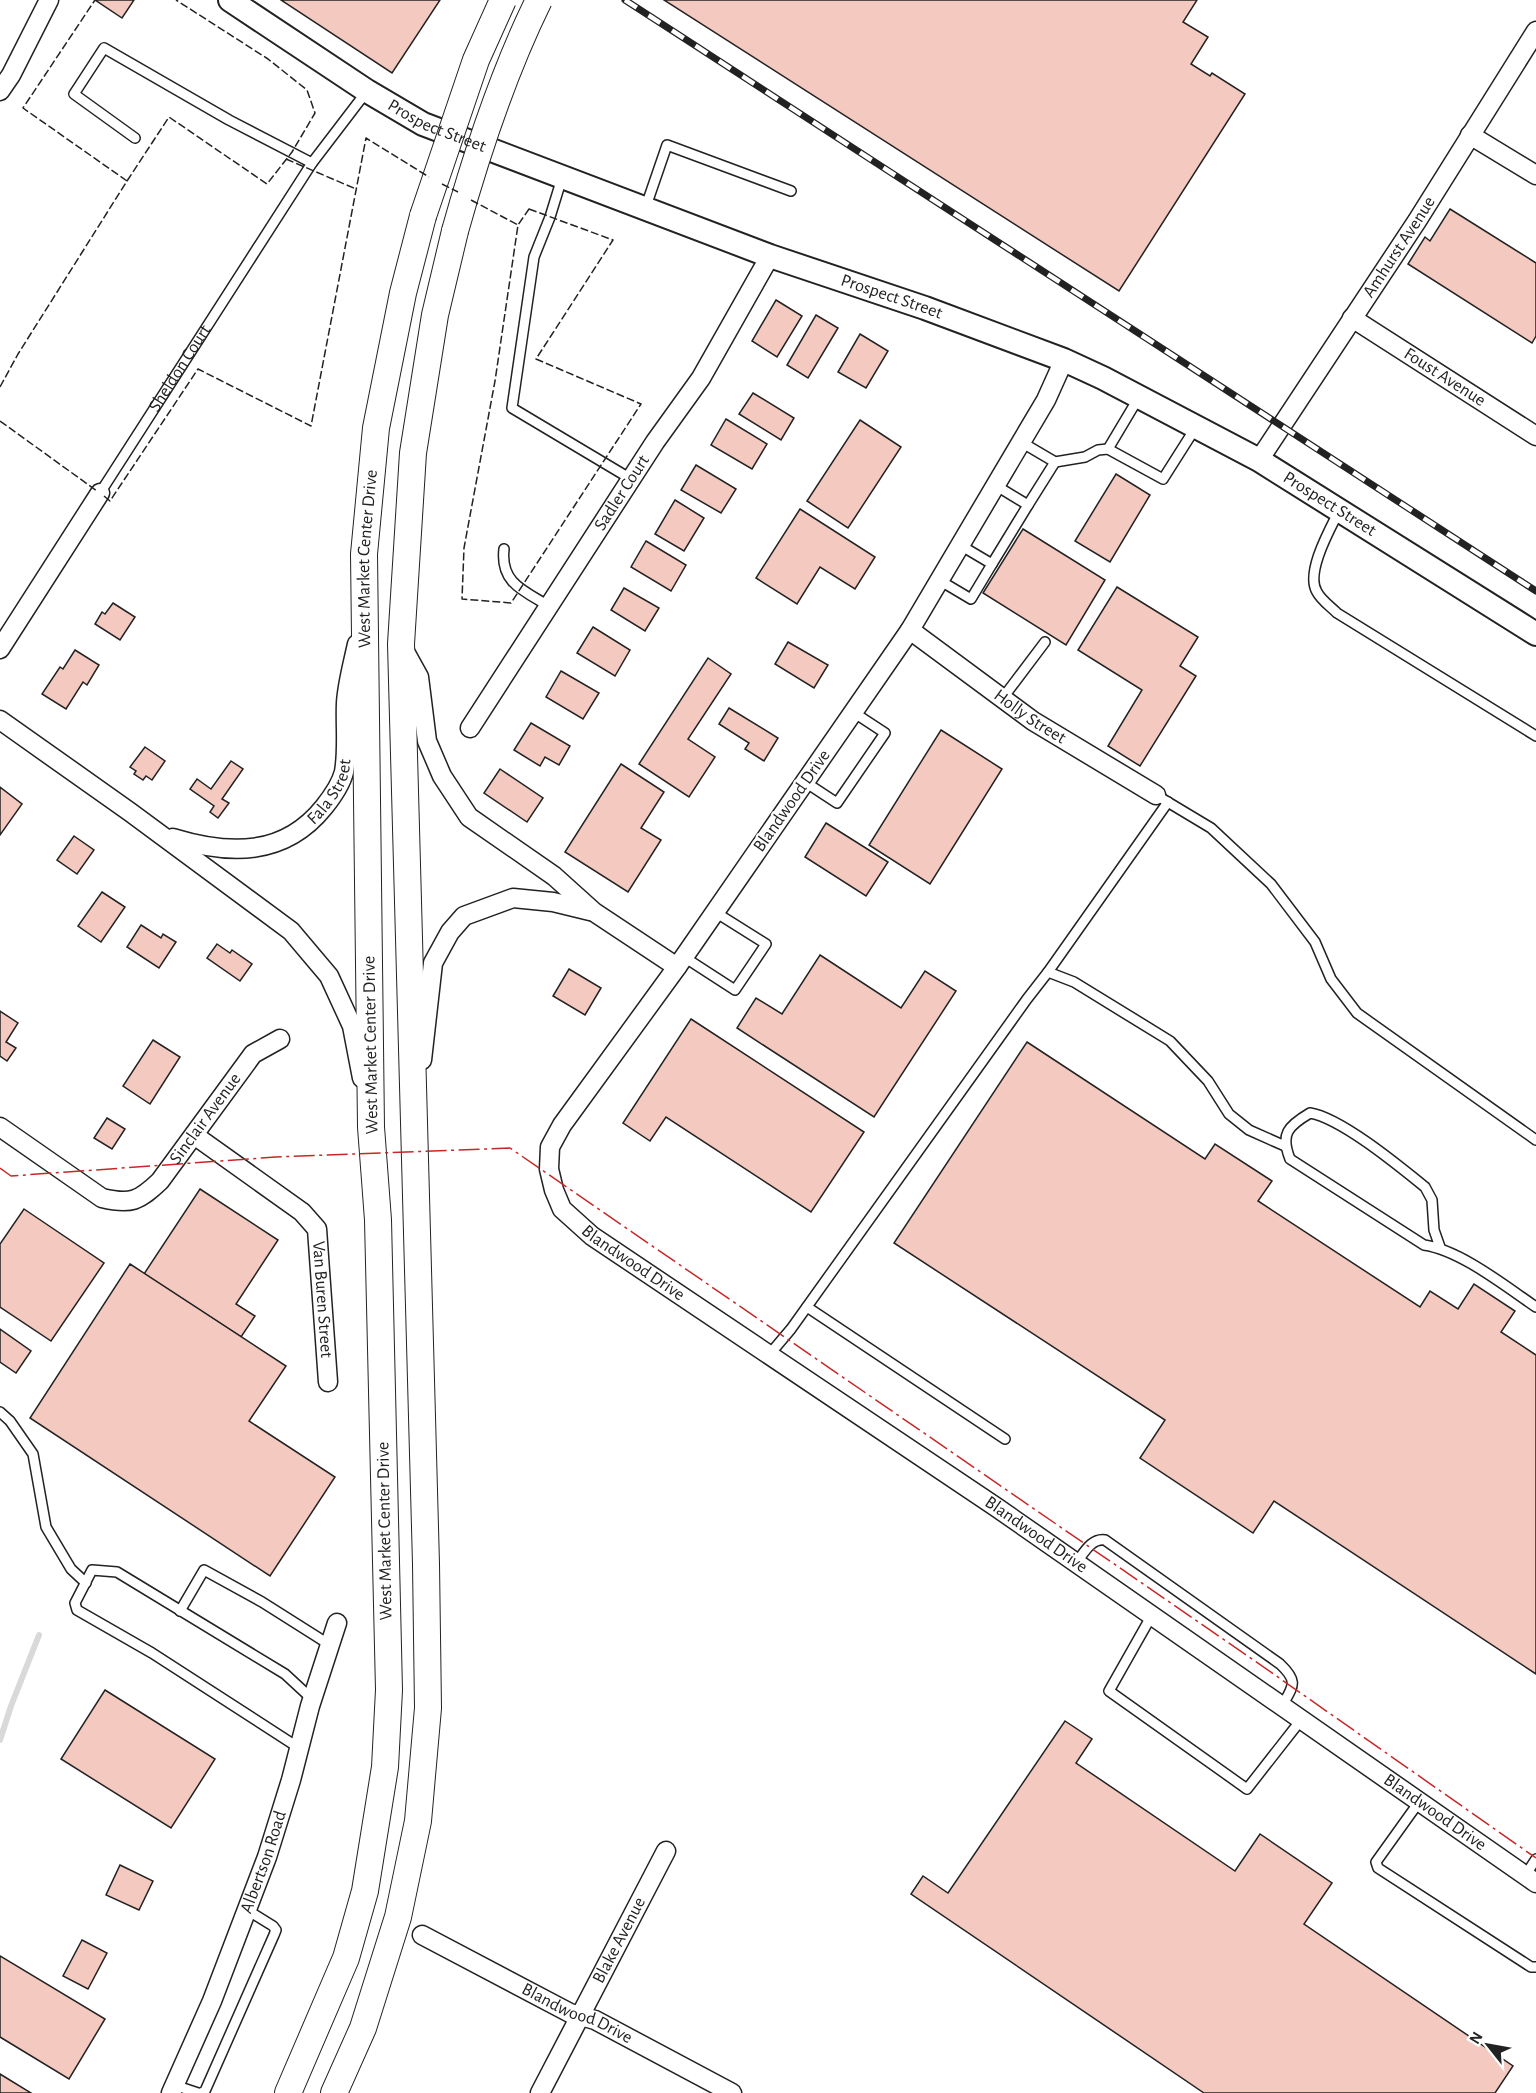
<svg xmlns="http://www.w3.org/2000/svg" width="1536" height="2093" font-family="'Alegreya Sans',sans-serif">
<rect width="100%" height="100%" fill="#fff"/>
<g fill="none" stroke-linecap="round" stroke-linejoin="round">
<polyline stroke="#d9d9d9" stroke-width="6" points="0,1740 11,1706 39,1635"/>
</g>
<g fill="#f3c9c0" stroke="#222" stroke-width="1.5">
<polygon points="95,0 134,0 122,18"/>
<polygon points="281,0 440,0 392,73"/>
<polygon points="664,0 1197,0 1183,22 1208,37 1191,64 1210,76 1212,73 1245,94 1119,291"/>
<polygon points="1450,209 1536,263 1536,336 1532,343 1408,264 1425,237 1430,241"/>
<polygon points="776,300 802,316 777,357 752,341"/>
<polygon points="816,315 838,328 808,378 787,365"/>
<polygon points="860,334 888,351 866,388 838,372"/>
<polygon points="753,393 794,418 781,440 739,414"/>
<polygon points="726,419 767,444 752,469 711,445"/>
<polygon points="860,420 901,447 848,528 807,501"/>
<polygon points="696,465 736,489 721,513 681,490"/>
<polygon points="1116,474 1150,495 1110,562 1075,541"/>
<polygon points="675,500 704,518 684,551 655,534"/>
<polygon points="800,509 875,557 855,589 820,567 797,604 756,578"/>
<polygon points="1023,529 1105,580 1066,645 983,593"/>
<polygon points="646,541 686,565 671,591 631,567"/>
<polygon points="1117,587 1198,637 1180,666 1196,676 1140,766 1108,746 1142,690 1078,650"/>
<polygon points="624,588 659,608 645,631 611,610"/>
<polygon points="113,603 135,617 120,640 95,624 102,612 105,614"/>
<polygon points="593,627 630,650 615,676 577,653"/>
<polygon points="788,642 828,665 814,688 775,664"/>
<polygon points="75,650 99,665 87,685 83,682 66,709 42,694 60,667 63,669"/>
<polygon points="708,658 731,674 688,739 715,757 689,797 639,764"/>
<polygon points="561,671 599,693 583,719 546,697"/>
<polygon points="729,708 778,738 764,761 745,749 749,743 719,724"/>
<polygon points="531,723 570,746 559,765 545,757 540,766 514,750"/>
<polygon points="941,730 1002,769 930,884 869,845"/>
<polygon points="145,747 165,761 152,780 146,776 143,780 134,774 136,771 130,767"/>
<polygon points="231,761 243,769 222,799 229,803 218,818 210,812 214,806 190,789 197,779 211,789"/>
<polygon points="621,764 664,792 641,828 661,840 628,892 565,852"/>
<polygon points="500,769 543,798 527,822 484,793"/>
<polygon points="0,787 22,804 0,835"/>
<polygon points="826,823 888,862 866,896 805,857"/>
<polygon points="74,836 94,850 77,874 57,860"/>
<polygon points="102,892 125,907 101,942 78,926"/>
<polygon points="141,925 161,938 163,934 176,942 159,968 127,947"/>
<polygon points="217,944 230,953 232,950 252,964 240,981 207,958"/>
<polygon points="820,955 901,1008 925,971 956,991 874,1117 737,1028 756,998 782,1014"/>
<polygon points="569,969 601,988 585,1015 553,996"/>
<polygon points="0,1011 18,1023 6,1042 16,1048 7,1061 0,1056"/>
<polygon points="691,1019 864,1132 811,1212 666,1117 650,1141 623,1123"/>
<polygon points="153,1040 180,1057 150,1104 123,1086"/>
<polygon points="1027,1042 1205,1159 1215,1144 1272,1181 1258,1201 1420,1307 1430,1291 1458,1309 1474,1284 1515,1311 1501,1332 1536,1355 1536,1674 1274,1501 1253,1533 1140,1458 1165,1420 894,1243"/>
<polygon points="107,1118 125,1129 112,1149 94,1138"/>
<polygon points="200,1189 278,1240 236,1304 255,1316 241,1337 144,1274"/>
<polygon points="24,1209 104,1263 51,1341 0,1307 0,1244"/>
<polygon points="130,1264 286,1366 249,1421 335,1477 270,1576 30,1418"/>
<polygon points="0,1329 31,1351 16,1373 0,1362"/>
<polygon points="105,1690 215,1759 171,1828 61,1759"/>
<polygon points="1065,1721 1092,1739 1076,1763 1235,1871 1260,1834 1332,1883 1304,1924 1513,2066 1495,2093 1204,2093 911,1894 923,1876 948,1893"/>
<polygon points="120,1865 153,1881 139,1910 106,1895"/>
<polygon points="82,1940 107,1953 88,1989 63,1976"/>
<polygon points="0,1956 105,2019 69,2079 0,2037"/>
<polygon points="0,2074 31,2093 0,2093"/>
</g>
<g fill="none" stroke-linecap="round" stroke-linejoin="round">
<g stroke="#222" stroke-width="12">
<g id="service">
<polyline points="135,138 74,94 104,48 229,120 312,163"/>
<polyline points="562,178 550,217 534,257 512,408 631,479"/>
<polyline points="645,209 667,145 791,191"/>
<polyline points="1108,449 1139,397"/>
<polyline points="1055,462 1085,457 1098,450 1108,449 1163,479 1196,427"/>
<polyline points="995,485 1028,505 1055,462 1021,442"/>
<path id="s1" d="M100,493L312,163L367,91"/>
<path d="M1339,511C1330,529 1305,573 1317,592C1321,600 1331,607 1337,613L1536,736"/>
<polyline points="960,545 992,564 1028,505"/>
<path d="M504,549C500,583 524,591 549,606"/>
<polyline points="939,580 971,599 992,564"/>
<polyline points="1002,699 1045,642"/>
<polyline points="805,782 837,803 885,733 853,712"/>
<polyline points="1156,795 1211,828 1271,884 1315,942 1331,979 1357,1013 1536,1140"/>
<polyline points="684,957 735,990 766,944 715,912"/>
<polyline points="1048,972 1168,802"/>
<path d="M1440,1247L1434,1230L1432,1200L1425,1187C1399,1166 1341,1118 1310,1113C1288,1126 1280,1134 1290,1159L1424,1245C1460,1250 1505,1286 1536,1307"/>
<polyline points="807,1307 1005,1439"/>
<polyline points="769,1355 791,1329 1027,999 1048,972 1074,982 1170,1041 1208,1081 1229,1114 1249,1130 1285,1146"/>
<polyline points="0,1412 10,1421 33,1454 46,1527 71,1569 86,1583"/>
<path d="M1076,1563C1084,1553 1091,1538 1105,1540L1280,1664C1299,1682 1293,1686 1282,1706"/>
<polyline points="180,1611 204,1570 262,1602 330,1645"/>
<polyline points="1152,1615 1109,1691 1247,1789 1301,1720"/>
<polyline points="299,1748 152,1653 77,1610 75,1603 92,1570 117,1572 285,1674 312,1699"/>
<polyline points="1419,1802 1376,1862 1378,1868 1531,1967 1536,1967"/>
<polyline points="1525,1876 1536,1859"/>
<polyline points="174,2085 198,2093"/>
<polyline points="201,2093 205,2091 274,1935 276,1930 273,1926 247,1910"/>
</g>
</g>
<g stroke="#222" stroke-width="21">
<g id="minor">
<polyline points="0,91 11,75 49,0"/>
<polyline points="1470,135 1536,175"/>
<path id="s2" d="M1352,318L1536,436"/>
<path id="s3" d="M1064,360L1046,400L910,630L677,967L562,1125L550,1147L549,1169L554,1190L562,1209L592,1236L996,1507L1536,1883"/>
<path id="s4" d="M1259,460L1417,221L1536,31"/>
<path id="s5" d="M910,630L1033,721L1156,795"/>
<polyline points="403,648 419,677 427,741 442,776 469,817 554,876 594,912 677,967"/>
<polyline points="0,649 100,493"/>
<polyline points="0,720 130,812 291,931 329,976 352,1026 362,1078"/>
<path id="s6" d="M470,728L655,442L701,378L770,256"/>
<path id="s7" d="M173,838C229,855 284,857 324,807C332,797 341,784 344,772C348,749 345,726 346,703C347,684 353,663 357,644"/>
<polyline points="422,1060 433,963 450,932 464,916 513,898 553,902 590,911"/>
<path id="s8" d="M0,1127L102,1198C131,1205 139,1201 160,1181L253,1054L280,1039"/>
<path id="s9" d="M194,1135L302,1212L317,1229L328,1382"/>
<path id="s10" d="M422,1935L570,2013L595,2020L732,2093"/>
<path id="s11" d="M171,2093L212,2001L267,1857L291,1780L310,1706L337,1623"/>
<path id="s12" d="M540,2093L666,1851"/>
</g>
</g>
<g stroke="#222" stroke-width="26">
<g id="tertiary">
<path id="s13" d="M230,0L367,91L423,124L770,256L925,308L1064,360L1103,378L1259,460L1536,634"/>
</g>
</g>
<g stroke="#222" stroke-width="28">
<g id="secondary">
<path id="s14" d="M288,2093L346,1958L365,1891L385,1767L389,1690L378,1220L371,1127L364,554L376,428L403,293L423,216"/>
<polyline points="334,2093 363,2028 398,1917 418,1821 428,1708 426,1564 401,644 413,453 435,315 455,231"/>
</g>
</g>
<use href="#service" stroke="#fff" stroke-width="9"/>
<use href="#minor" stroke="#fff" stroke-width="18"/>
<use href="#tertiary" stroke="#fff" stroke-width="22"/>
<use href="#secondary" stroke="#fff" stroke-width="26"/>
<g stroke="#222" stroke-width="7">
<polyline id="rail" points="625,0 1536,591"/>
</g>
<use href="#rail" stroke="#fff" stroke-width="4.5" stroke-dasharray="14" stroke-linecap="butt"/>
<g stroke="#222" stroke-width="28" stroke-linecap="butt">
<g id="secondary-bridge">
<polyline points="423,216 476,60 503,0"/>
<path d="M455,231C477,152 503,73 539,0"/>
</g>
</g>
<use href="#secondary-bridge" stroke="#fff" stroke-width="26"/>
<g stroke="#222" stroke-width="1.5" stroke-dasharray="8 3" stroke-linecap="butt">
<polyline points="286,159 356,189"/>
<polyline points="127,181 169,117 267,184 292,152 315,113 307,90 268,59 176,0"/>
<polyline points="442,184 458,192"/>
<polyline points="471,200 518,225"/>
<polygon points="529,209 613,240 536,359 641,404 511,603 462,599 464,548 495,381 518,225"/>
<polyline points="0,387 18,354 127,181 23,108 95,0"/>
<polyline points="0,421 97,491"/>
<polyline points="104,496 110,501 198,369 311,426 366,138 429,177"/>
</g>
<polyline stroke="#c62828" stroke-width="1.5" stroke-dasharray="21 4.5 3 4.5" stroke-linecap="butt" points="0,1168 11,1176 276,1157 510,1148 1255,1661 1536,1858"/>
</g>
<g text-anchor="middle" dominant-baseline="central" stroke-width="4.5" stroke-linejoin="round" paint-order="stroke">
<g font-size="18" fill="#222" stroke="#fff">
<text stroke="none"><textPath href="#s13" startOffset="243">Prospect Street</textPath></text>
<text stroke="none"><textPath href="#s4" startOffset="255">Amhurst Avenue</textPath></text>
<text stroke="none"><textPath href="#s13" startOffset="729">Prospect Street</textPath></text>
<text stroke="none"><textPath href="#s1" startOffset="148">Sheldon Court</textPath></text>
<text stroke="none"><textPath href="#s2" startOffset="110">Foust Avenue</textPath></text>
<text stroke="none"><textPath href="#s6" startOffset="280">Sadler Court</textPath></text>
<text stroke="none"><textPath href="#s13" startOffset="1215">Prospect Street</textPath></text>
<text stroke="none"><textPath href="#s14" startOffset="1551">West Market Center Drive</textPath></text>
<text stroke="none"><textPath href="#s5" startOffset="148">Holly Street</textPath></text>
<text stroke="none"><textPath href="#s7" startOffset="182">Fala Street</textPath></text>
<text transform="translate(792 801) rotate(-55)">Blandwood Drive</text>
<text transform="translate(371 1045) rotate(-91)">West Market Center Drive</text>
<text stroke="none"><textPath href="#s8" startOffset="266">Sinclair Avenue</textPath></text>
<text stroke="none"><textPath href="#s3" startOffset="1095">Blandwood Drive</textPath></text>
<text stroke="none"><textPath href="#s9" startOffset="226">Van Buren Street</textPath></text>
<text transform="translate(385 1531) rotate(-91)">West Market Center Drive</text>
<text stroke="none"><textPath href="#s3" startOffset="1581">Blandwood Drive</textPath></text>
<text stroke="none"><textPath href="#s3" startOffset="2067">Blandwood Drive</textPath></text>
<text stroke="none"><textPath href="#s11" startOffset="249">Albertson Road</textPath></text>
<text stroke="none"><textPath href="#s12" startOffset="172">Blake Avenue</textPath></text>
<text stroke="none"><textPath href="#s10" startOffset="174">Blandwood Drive</textPath></text>
</g>
</g>
<g transform="translate(1488 2045) rotate(301)" stroke="#ffffff" stroke-width="4.5" paint-order="stroke">
<path d="M0-4.5L10 22L0 15L-10 22Z" fill="#222222"/>
<text y="-9" font-size="16" font-weight="bold" text-anchor="middle" fill="#222222">N</text>
</g>
</svg>
